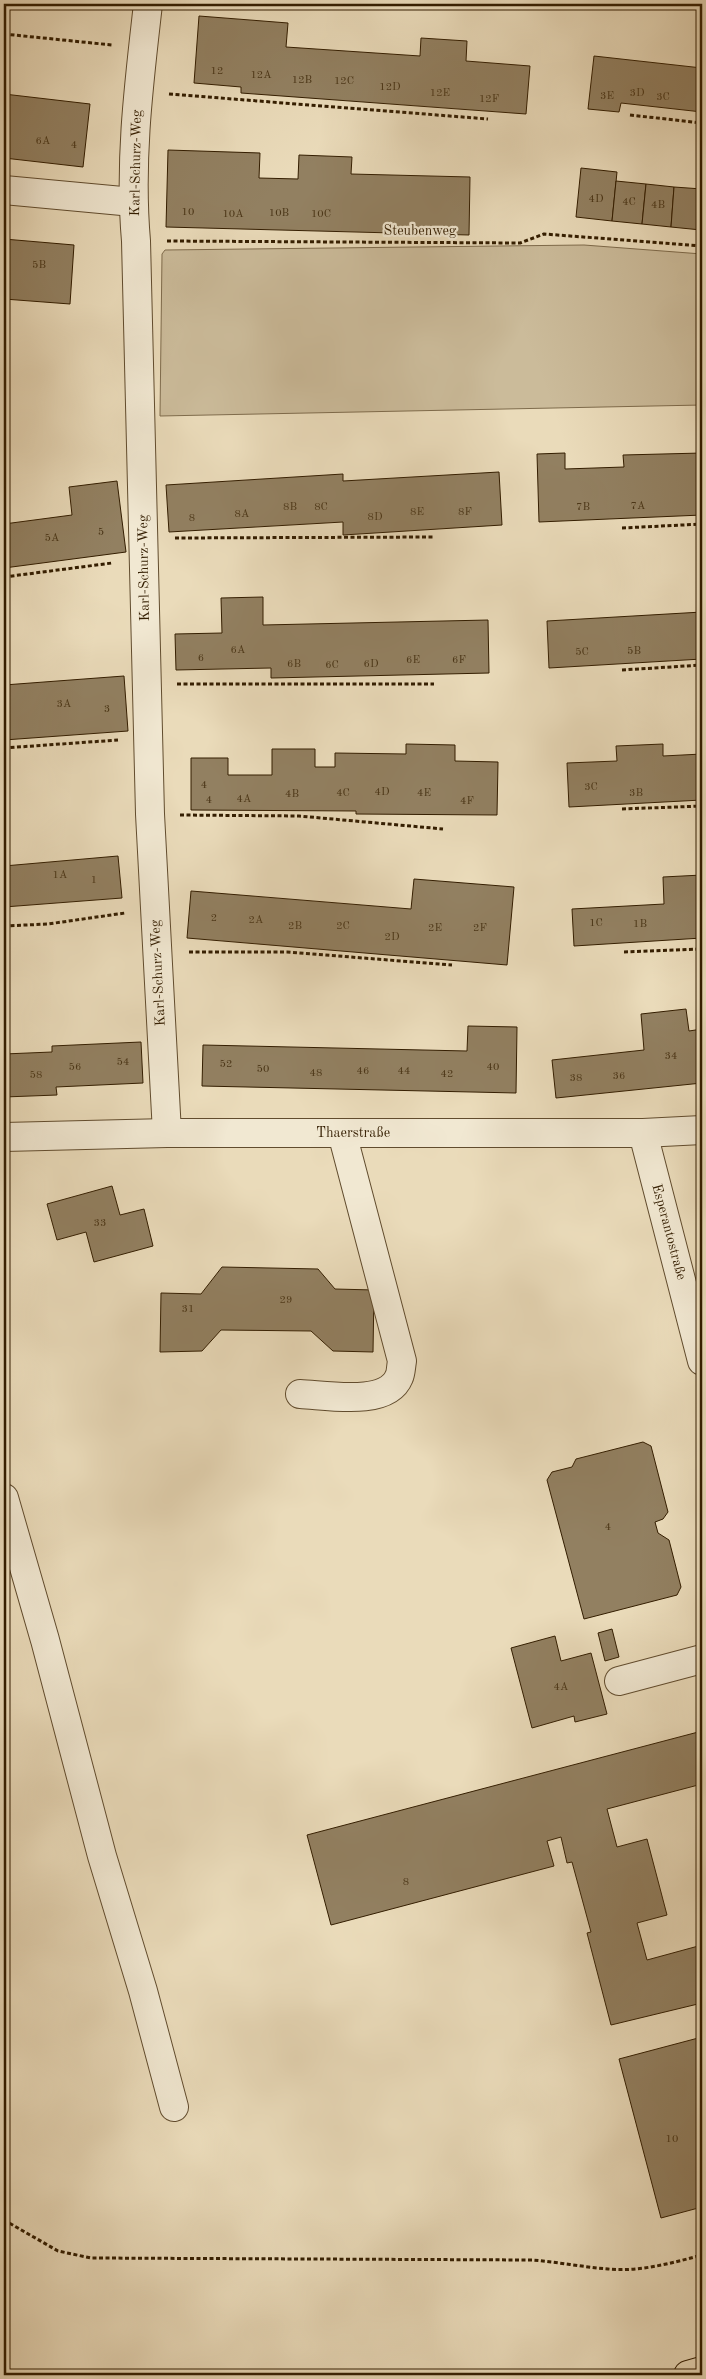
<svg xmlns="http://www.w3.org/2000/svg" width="706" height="2379" font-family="'Old Standard TT',serif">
<rect width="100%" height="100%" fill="#eadbba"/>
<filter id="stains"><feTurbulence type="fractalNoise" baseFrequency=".004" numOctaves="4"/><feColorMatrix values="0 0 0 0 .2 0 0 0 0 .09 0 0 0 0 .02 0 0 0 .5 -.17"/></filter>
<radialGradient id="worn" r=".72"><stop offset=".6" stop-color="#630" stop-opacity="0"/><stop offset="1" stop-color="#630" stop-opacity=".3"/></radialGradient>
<polygon fill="#cbbb9a" stroke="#7f6c4d" points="584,245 702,254 702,405 160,416 162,254 165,250"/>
<g fill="#928061" stroke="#331d00">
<polygon points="199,16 288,23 286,47 420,56 421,38 467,41 466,61 530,66 526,114 241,93 241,87 194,83"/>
<polygon points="594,56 702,68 702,112 621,103 619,112 588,109"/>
<polygon points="4,94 90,104 83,167 4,158"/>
<polygon points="168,150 260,153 259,178 298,179 299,155 352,157 351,174 470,177 469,235 166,227"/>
<polygon points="581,168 617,172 612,221 576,217"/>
<polygon points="616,181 646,184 642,224 612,221"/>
<polygon points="646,184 674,187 671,227 642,224"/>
<polygon points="674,187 702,189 701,230 671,227"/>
<polygon points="4,239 74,245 70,304 4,299"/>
<polygon points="565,453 565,469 624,467 623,455 702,453 702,515 539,522 537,454"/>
<polygon points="499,472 502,525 343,535 343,522 169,532 166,485 343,474 343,481"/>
<polygon points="117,481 126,552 4,568 4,524 72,515 69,487"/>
<polygon points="263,597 263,625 488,620 489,673 271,678 271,668 176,670 175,634 222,633 221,598"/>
<polygon points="702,612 702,659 549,668 547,621"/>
<polygon points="124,676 128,731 4,740 4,685"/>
<polygon points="406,744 455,745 455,761 498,762 497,815 356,814 356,811 191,810 191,758 228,758 228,775 272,775 272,749 315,749 315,767 335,767 335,753 406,754"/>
<polygon points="663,744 663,756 702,754 702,800 569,807 567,763 617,761 616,746"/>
<polygon points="118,856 122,898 4,907 4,866"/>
<polygon points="702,875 702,938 574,946 572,909 664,904 663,877"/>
<polygon points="414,879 514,887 507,965 187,938 191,891 411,909"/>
<polygon points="686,1009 689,1031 702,1029 702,1083 556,1098 552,1060 644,1050 641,1014"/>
<polygon points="468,1026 517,1027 516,1093 202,1086 203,1045 467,1051"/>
<polygon points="141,1042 143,1083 56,1087 57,1095 4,1097 4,1054 52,1052 52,1046"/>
<polygon points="112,1186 120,1215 144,1209 153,1246 94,1262 86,1232 57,1240 47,1204"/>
<polygon points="222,1267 318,1269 335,1289 374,1290 373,1352 333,1351 311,1331 221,1330 202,1351 160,1352 161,1293 201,1294"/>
<polygon points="643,1442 651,1446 668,1512 663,1519 655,1522 658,1533 669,1540 681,1587 677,1595 584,1619 547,1480 552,1472 572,1467 576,1459"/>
<polygon points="612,1629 619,1657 605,1661 598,1633"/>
<polygon points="555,1636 561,1661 591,1653 607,1714 575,1722 574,1716 532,1728 511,1648"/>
<polygon points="702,1731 702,1784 607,1809 617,1847 647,1839 667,1915 637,1923 647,1960 702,1945 702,2003 611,2025 587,1933 591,1932 572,1862 567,1863 561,1837 547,1841 554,1866 331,1925 307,1835"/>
<polygon points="702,2037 702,2207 661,2218 619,2059"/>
</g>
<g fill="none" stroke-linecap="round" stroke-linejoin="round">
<g stroke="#614c2e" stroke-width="30">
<g id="minor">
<path d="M148,4C139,83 129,161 136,241L150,814L167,1133"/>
<polyline points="4,190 133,202"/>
<polyline points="643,1133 702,1361"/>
<polyline points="4,1137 167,1133 643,1133 702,1130"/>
<path d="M300,1394C326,1395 387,1407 399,1377C401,1373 401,1366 402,1361L342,1133"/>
<polyline points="4,1498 45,1640 102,1856 143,1991 174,2107"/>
<polyline points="619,1681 702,1659"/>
</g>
</g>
<g stroke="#331d00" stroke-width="30">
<polyline id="highway" points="688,2375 702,2371"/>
</g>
<g stroke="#331d00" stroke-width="3" stroke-dasharray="4 2.5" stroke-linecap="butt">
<polyline points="4,34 112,45"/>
<polyline points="169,94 488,119"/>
<polyline points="630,115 702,123"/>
<polyline points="167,241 520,243 544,234 702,246"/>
<polyline points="622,528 702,524"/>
<polyline points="175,538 433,537"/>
<polyline points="4,577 112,563"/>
<polyline points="622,670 702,665"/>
<polyline points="177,684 434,684"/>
<polyline points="4,748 118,740"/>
<polyline points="622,809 702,806"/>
<polyline points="180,815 299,816 443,829"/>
<polyline points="4,926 48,924 125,913"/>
<polyline points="189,952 287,952 452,965"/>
<polyline points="624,952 702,949"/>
<path d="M4,2220L58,2251L91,2258L532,2260C557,2262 583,2267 608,2269C640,2272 672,2263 702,2255"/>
</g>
<use href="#minor" stroke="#f1e8d2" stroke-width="28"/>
<use href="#highway" stroke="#eadbba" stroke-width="28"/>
</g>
<g text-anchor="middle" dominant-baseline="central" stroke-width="4.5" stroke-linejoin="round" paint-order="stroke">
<g font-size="11" fill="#4b3618">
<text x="217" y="71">12</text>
<text x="261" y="75">12A</text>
<text x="302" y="80">12B</text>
<text x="344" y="81">12C</text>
<text x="390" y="87">12D</text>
<text x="440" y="93">12E</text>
<text x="637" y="93">3D</text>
<text x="607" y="96">3E</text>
<text x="663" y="97">3C</text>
<text x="489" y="99">12F</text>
<text x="43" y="141">6A</text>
<text x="74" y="145">4</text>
<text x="596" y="199">4D</text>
<text x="629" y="202">4C</text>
<text x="658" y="205">4B</text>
<text x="188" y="212">10</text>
<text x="279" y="213">10B</text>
<text x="233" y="214">10A</text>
<text x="321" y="214">10C</text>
<text x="39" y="265">5B</text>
<text x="638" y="506">7A</text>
<text x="290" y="507">8B</text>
<text x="321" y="507">8C</text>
<text x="583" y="507">7B</text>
<text x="417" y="512">8E</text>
<text x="465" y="512">8F</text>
<text x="242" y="514">8A</text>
<text x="375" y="517">8D</text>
<text x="192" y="518">8</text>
<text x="101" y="532">5</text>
<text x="52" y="538">5A</text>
<text x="238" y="650">6A</text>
<text x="634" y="651">5B</text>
<text x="582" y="652">5C</text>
<text x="201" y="658">6</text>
<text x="413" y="660">6E</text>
<text x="459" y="660">6F</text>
<text x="294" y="664">6B</text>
<text x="371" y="664">6D</text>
<text x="332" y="665">6C</text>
<text x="64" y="704">3A</text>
<text x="107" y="709">3</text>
<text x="204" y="785">4</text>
<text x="591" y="787">3C</text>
<text x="382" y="792">4D</text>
<text x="343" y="793">4C</text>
<text x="424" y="793">4E</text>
<text x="636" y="793">3B</text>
<text x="292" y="794">4B</text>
<text x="244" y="799">4A</text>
<text x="209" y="800">4</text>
<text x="467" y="801">4F</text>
<text x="60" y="875">1A</text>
<text x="94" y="880">1</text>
<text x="214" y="918">2</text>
<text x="256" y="920">2A</text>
<text x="596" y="923">1C</text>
<text x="640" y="924">1B</text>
<text x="295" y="926">2B</text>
<text x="343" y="926">2C</text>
<text x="435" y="928">2E</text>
<text x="480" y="928">2F</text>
<text x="392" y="937">2D</text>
<text x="671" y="1056">34</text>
<text x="123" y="1062">54</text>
<text x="226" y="1064">52</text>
<text x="75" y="1067">56</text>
<text x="493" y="1067">40</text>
<text x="263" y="1069">50</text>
<text x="363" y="1071">46</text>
<text x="404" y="1071">44</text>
<text x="316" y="1073">48</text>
<text x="447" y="1074">42</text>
<text x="36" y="1075">58</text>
<text x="619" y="1076">36</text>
<text x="576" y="1078">38</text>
<text x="100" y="1223">33</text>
<text x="286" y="1300">29</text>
<text x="188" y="1309">31</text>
<text x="608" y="1527">4</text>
<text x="561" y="1687">4A</text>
<text x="406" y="1882">8</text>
<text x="672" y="2139">10</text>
</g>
<g font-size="14" fill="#331d00" stroke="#f1e8d2">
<text transform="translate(136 163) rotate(-89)">Karl-Schurz-Weg</text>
<text x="420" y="231">Steubenweg</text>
<text transform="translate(144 568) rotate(-91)">Karl-Schurz-Weg</text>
<text transform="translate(158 973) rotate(-93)">Karl-Schurz-Weg</text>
<text x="353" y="1133">Thaerstraße</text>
<text transform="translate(669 1232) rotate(75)">Esperantostraße</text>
</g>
</g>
<rect width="706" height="2379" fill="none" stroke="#eadbba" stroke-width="20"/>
<rect x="5" y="5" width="696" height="2369" fill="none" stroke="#331d00" stroke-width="2.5"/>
<rect x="10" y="10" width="686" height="2359" fill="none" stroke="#331d00"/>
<rect width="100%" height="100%" filter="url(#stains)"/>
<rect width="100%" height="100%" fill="url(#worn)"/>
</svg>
